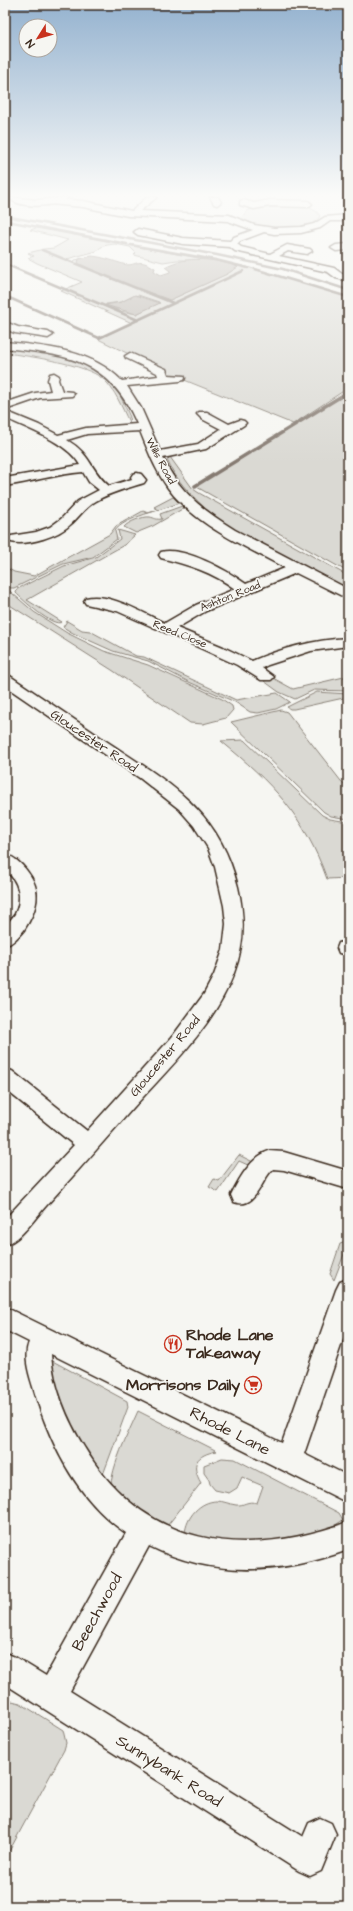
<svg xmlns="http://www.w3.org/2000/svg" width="353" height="1911" font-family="'Architects Daughter',sans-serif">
<rect width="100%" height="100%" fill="#f6f6f2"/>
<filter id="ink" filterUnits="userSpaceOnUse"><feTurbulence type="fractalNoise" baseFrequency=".025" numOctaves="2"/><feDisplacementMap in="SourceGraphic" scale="8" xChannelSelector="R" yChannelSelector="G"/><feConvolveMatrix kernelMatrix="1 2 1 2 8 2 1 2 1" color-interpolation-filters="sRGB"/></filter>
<g filter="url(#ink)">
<g fill="#dad9d3" stroke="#8a8278" fill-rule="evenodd">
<path d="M259,206C275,206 312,201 320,216C310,236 258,229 243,219L242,217L247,211Z"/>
<path d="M36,228L247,267L348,297V388L293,424L172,375L98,339L132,323L61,291L82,282L37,263L28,258L34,256L28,253L44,249L54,248L68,240L30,230ZM115,244L130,247L136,253L134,255L163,262L177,260H202L238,267L227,274L170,300L86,268L80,259L85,258L75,260L74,262L67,259L97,251C101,245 108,245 115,244ZM138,295L159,302L158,304L149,307L137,314L120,311L106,304L121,302Z"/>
<path d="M5,349C41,351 90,357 114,386C121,395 125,407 130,417L129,422C122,408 115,389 103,379C86,364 29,356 5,353Z"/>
<polygon points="348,392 348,572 195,486"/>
<path d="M170,457L193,489L199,493L348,576V591L229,527L202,508L204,507C189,493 176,480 167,460Z"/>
<path d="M173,497L179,503C163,510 124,517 115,531L117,539L93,557L63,564L14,588H10L5,581V567L14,572L34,576L110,534L116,526L143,511L148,513L159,510L154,507Z"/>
<path d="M182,506L184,508L153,526L136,533L124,527C128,522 143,516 150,517C155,518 156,520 162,519L160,514Z"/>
<path d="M118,530L135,535L124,545L27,600L62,622C53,628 23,600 16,593L17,589L64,566L96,557L120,539Z"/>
<polygon points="5,587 34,612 67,633 104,651 148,665 222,699 232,706 233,710 226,718 203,724 190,723 112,670 5,602"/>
<polygon points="67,621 82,630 90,631 136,656 144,657 236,700 277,693 290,702 276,709 258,713 250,712 235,702 189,682 148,661 113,651 73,633 63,627"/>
<polygon points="348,676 348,691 314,690 295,699 279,692 264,681 273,678 293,689"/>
<polygon points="317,692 348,694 348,697 294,709 290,709 287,707"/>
<polygon points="281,710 287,712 348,790 348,819 331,816 324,812 231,722"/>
<path d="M244,740L322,815L330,819L348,822V878L327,879C304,815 272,783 221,741Z"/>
<polygon points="239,1155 253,1162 250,1166 239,1161 218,1192 209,1187 214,1179 219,1181"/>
<polygon points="346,1242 348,1244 334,1280 330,1274 340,1244"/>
<polygon points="47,1358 127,1401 128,1407 104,1472 99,1479 73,1439"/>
<path d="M138,1411L217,1451C196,1455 190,1464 201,1483L167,1526L110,1491C112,1464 127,1436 138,1411Z"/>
<path d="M222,1458L235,1459L339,1513L343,1520L328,1530L304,1536L240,1546L185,1534C186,1517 200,1501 217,1501C223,1501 229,1504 236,1505C244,1506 247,1500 257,1503L263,1486L242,1477L237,1488L229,1493L215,1490L210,1484L209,1480L204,1473V1465Z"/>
<polygon points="12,1701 20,1703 63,1730 66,1743 64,1750 5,1859 5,1707"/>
</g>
<g fill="#b6b0a9" stroke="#857a71">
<path d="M92,256C103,257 113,261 123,264C136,268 136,256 155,268L154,271L161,275L170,272V271L165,267C185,255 217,259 238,267L227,274L170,300L109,278L78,263L79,259Z"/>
<polygon points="135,295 160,303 136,314 105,305 121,302"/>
</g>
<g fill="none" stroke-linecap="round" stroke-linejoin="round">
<g stroke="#857a71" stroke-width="2.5">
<polyline points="5,216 217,255 283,269 348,290"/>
<polyline points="7,221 127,244"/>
<polyline points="131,245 216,260 248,268"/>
<polyline points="42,250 173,303"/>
<polyline points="5,264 138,320"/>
<polyline points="255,269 348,297"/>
<polyline points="5,296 99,338 243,271"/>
</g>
<polyline stroke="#857a71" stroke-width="3.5" points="195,486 348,392"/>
<g stroke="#3b2a1e" stroke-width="3">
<g id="street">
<polygon points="147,197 157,197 140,211 229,215 254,225 274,228 301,227 314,224 325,217 348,215 348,221 330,221 320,228 301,233 274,234 264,232 240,241 237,244 241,247 270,254 287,245 310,249 312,251 307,254 288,251 279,256 334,268 342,274 348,275 348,281 336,278 328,272 235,251 230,247 183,244 138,235 134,232 138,229 183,238 230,241 234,237 253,230 228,221 128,216 83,207 50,204 46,201 50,198 83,201 132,211"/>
<polygon points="210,197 218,197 221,202 217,205 214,204"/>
<polygon points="243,200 254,203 270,200 308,201 312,204 308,207 270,206 254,209 240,205 240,201"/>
<polygon points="348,244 348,250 336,251 331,248 336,245"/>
<polygon points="5,322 18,327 48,332 53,335 48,338 15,333 5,329"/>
<path d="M5,342C46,346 92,350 122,381L158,376L157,373L126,358L125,356L130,353L166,369L168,375L184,376L185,378L184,380L180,381L127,386L141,408L160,451L198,444L221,429L202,419L197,414L199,412H207L229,424L240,420L244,421L246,423L244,425L206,449L163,458C178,491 204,511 235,530L348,589V599L296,573L206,611L177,628L223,647L252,661C282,648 314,640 348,638V646L311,651L268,665L262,668L274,677L271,680H261L237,665L200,648L117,611L86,604L84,601L86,598C110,592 144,614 165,623L196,605L235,589C212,572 189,565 161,558L159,555L161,552C184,546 228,571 246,584L285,568C245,546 196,526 168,488C155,470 148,450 140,431L87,434L67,440C91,454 90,470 109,486L132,479L131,477L133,474L137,473L141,474L146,480L144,483C128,488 111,492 96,501C85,507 80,516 71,524C59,536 28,546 11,542L9,539L11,536L36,532L50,527L61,519L78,501L99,490L89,482L83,472C57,474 31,482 5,486V478L80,465C68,443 27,428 5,418V411L39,425L58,435L86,428L137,424C110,359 68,355 5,348Z"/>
<polygon points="54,373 59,376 58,380 62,391 72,392 74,394 72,396 40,398 5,410 5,403 35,393 51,391 48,380 50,374"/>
<path d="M5,674L10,676C42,698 74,719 106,741C168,782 219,809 238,887C245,917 245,944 234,973C214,1026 170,1067 133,1108C104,1141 75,1174 46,1206C34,1219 22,1239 5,1245V1219L74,1145L5,1089V1069L12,1071L87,1131L172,1037L204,994L214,975L223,950L226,924L224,906L215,867L208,848L194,826L179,809L141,779L5,686Z"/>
<path d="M5,854C14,857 21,863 27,871C43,891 37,910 24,930C18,937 13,943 5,946C5,941 3,931 5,927C7,923 12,919 15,914C23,898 19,881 5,870Z"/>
<polygon points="346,941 348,941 348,955 339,953 337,948 339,943"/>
<path d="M269,1151L284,1152L348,1171V1189L284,1170L273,1169C260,1181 256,1210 234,1202L231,1195C239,1179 251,1157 269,1151Z"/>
<path d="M348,1279V1325L304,1454L348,1476V1503L51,1354C53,1386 67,1420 84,1447C144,1548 244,1560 348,1522V1550C282,1574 213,1578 149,1546L70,1691L303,1837L309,1823L320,1818L331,1823L336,1834L321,1871L310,1876L299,1871L5,1684V1653L15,1657L46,1676L126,1533C77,1500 49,1442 33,1387C29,1374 23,1356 29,1342L5,1330V1307L282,1443L336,1290L340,1282Z"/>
</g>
</g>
<g stroke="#3b2a1e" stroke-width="3">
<path id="primary" d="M8,197L38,200L68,197C58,208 18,209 8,197Z"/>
</g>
<use href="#street" fill="#f6f6f2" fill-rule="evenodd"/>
<use href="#primary" fill="#f6f6f2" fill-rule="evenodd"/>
</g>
</g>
<linearGradient id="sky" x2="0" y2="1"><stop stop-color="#94b2cf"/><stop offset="0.42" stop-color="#fbfbf9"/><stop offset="1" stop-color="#fbfbf9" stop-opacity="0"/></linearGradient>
<rect width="353" height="464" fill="url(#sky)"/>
<defs>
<g id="restaurant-ring" transform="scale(0.9)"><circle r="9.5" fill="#f6f6f2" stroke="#c8321e" stroke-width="1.5"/><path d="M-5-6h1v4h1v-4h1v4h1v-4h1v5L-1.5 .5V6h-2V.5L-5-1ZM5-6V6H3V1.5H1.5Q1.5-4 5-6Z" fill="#c8321e"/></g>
<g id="supermarket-ring" transform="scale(0.9)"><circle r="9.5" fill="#f6f6f2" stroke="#c8321e" stroke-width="1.5"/><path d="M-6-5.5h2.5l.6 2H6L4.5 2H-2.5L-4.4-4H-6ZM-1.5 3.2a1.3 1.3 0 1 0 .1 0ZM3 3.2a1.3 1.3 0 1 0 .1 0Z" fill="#c8321e"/></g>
</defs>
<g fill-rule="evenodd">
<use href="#restaurant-ring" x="173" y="1344"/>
<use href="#supermarket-ring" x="253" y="1385"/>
</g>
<g text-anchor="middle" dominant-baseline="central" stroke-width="3.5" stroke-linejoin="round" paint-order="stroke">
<g font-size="11" fill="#3b2a1e" stroke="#f6f6f2">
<text transform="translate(161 461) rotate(62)">Wills Road</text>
<text transform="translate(230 596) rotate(-22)">Ashton Road</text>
<text transform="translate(180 634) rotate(22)">Reed Close</text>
</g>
<g font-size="13" fill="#3b2a1e" stroke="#f6f6f2">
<text transform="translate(94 741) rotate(34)">Gloucester Road</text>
<text transform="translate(165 1056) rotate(-50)">Gloucester Road</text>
</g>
<g font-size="16" font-weight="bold" fill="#3b2a1e" stroke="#f6f6f2" text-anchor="start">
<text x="186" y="1335">Rhode Lane<tspan x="186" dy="18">Takeaway</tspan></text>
<text x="240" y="1385" text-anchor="end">Morrisons Daily</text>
</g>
<g font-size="16" fill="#3b2a1e" stroke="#f6f6f2">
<text transform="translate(230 1431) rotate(27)">Rhode Lane</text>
<text transform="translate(97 1612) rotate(-61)">Beechwood</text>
<text transform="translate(169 1771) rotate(32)">Sunnybank Road</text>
</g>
</g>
<rect width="353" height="1911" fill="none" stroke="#f6f6f2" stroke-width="20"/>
<rect x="10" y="10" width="333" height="1891" fill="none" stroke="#3b2a1e" stroke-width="1.5" filter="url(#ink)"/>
<g transform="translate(38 38) rotate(233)"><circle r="19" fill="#f6f6f2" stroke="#aba49d"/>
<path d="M0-3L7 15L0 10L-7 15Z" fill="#c8321e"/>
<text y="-6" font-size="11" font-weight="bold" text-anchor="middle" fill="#3b2a1e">N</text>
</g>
</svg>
